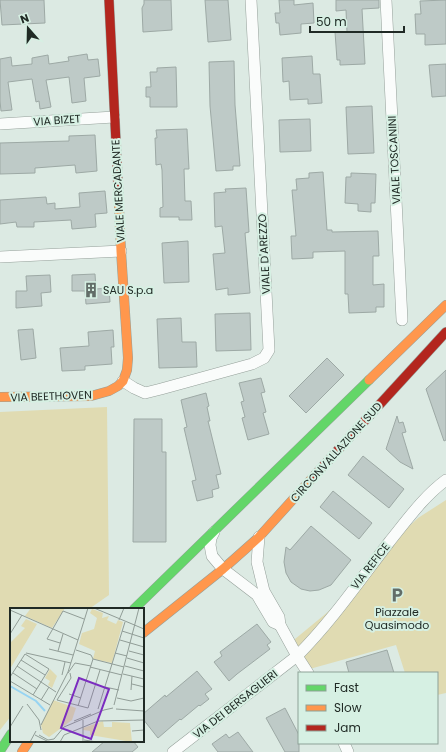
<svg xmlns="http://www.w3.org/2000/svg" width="446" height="752" font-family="Poppins,sans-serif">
<rect width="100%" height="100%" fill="#dceae3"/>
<g fill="#e0dbb2">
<polygon points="107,407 109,595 89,609 11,609 11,716 0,730 0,412"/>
<polygon points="446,500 446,693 437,695 437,673 405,673 396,645 306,670 289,644 329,611 385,549 418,518"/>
</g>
<g fill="#becac7" stroke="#9da9a5">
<polygon points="0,0 44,0 45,23 2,25"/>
<polygon points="144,0 171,0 172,30 143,32 142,8 144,4"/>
<polygon points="205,0 228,0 231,40 208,42"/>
<polygon points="279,0 294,0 294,5 313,3 314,23 301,24 301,33 280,35 279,23 276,23 275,13 280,13"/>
<polygon points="336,0 379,0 379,8 362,9 365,64 340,65 340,60 337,60 335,32 347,32 346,10 336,11"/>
<polygon points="446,0 446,44 425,45 425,34 416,34 415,14 421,14 420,1"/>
<polygon points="87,54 88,60 98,59 100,76 84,78 86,101 72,103 69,77 46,80 51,107 40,109 39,101 36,102 32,79 8,82 12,110 1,111 0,101 0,59 11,57 12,66 32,64 32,58 48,55 49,64 69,61 68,57"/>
<polygon points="312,56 313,74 320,74 322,103 308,104 308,99 290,100 289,81 283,82 282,58"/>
<polygon points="234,61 235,105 240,166 233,166 233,170 216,171 210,106 209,62"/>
<polygon points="446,64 446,96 432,97 429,65"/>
<polygon points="176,67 177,107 150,107 150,97 146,97 146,87 151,87 150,72 157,72 157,68"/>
<polygon points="372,106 374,153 348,154 346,107"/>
<polygon points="310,119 311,151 280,152 279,120"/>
<polygon points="187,129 189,169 184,169 185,201 191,201 192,220 179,220 179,217 160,217 160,208 163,207 162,170 161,164 156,165 155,138 157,138 156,130"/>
<polygon points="95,135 97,171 76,173 75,165 35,168 35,173 0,174 0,143 69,141 69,136"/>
<polygon points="323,172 327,230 332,230 332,232 378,231 379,256 373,256 373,285 384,284 384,307 376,307 376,312 349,313 348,294 345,294 345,251 313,252 313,258 292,259 291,236 296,236 292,190 297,190 296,179 309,178 309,173"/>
<polygon points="351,173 376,174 375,203 371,203 371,212 358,211 358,204 345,203 346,177 351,177"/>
<polygon points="246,188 249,232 245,233 250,293 228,295 228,288 216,290 213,254 225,253 222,226 215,227 214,193 226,192 225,189"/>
<polygon points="105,191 107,213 95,214 96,227 72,229 71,220 34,222 34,227 17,227 16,222 0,224 0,200 46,197 47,204 55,203 55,209 80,207 79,193"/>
<polygon points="188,241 189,282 164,283 162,243"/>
<polygon points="95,274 96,289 109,288 110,302 86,304 85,291 72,291 72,275"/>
<polygon points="50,275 51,292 41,293 42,306 16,308 16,291 27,291 26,276"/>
<polygon points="250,313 251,350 216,351 215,314"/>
<polygon points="181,318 182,342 196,342 197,367 159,368 157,319"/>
<polygon points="33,329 36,358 21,360 18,330"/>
<polygon points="113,330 114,347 111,347 112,364 85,366 85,370 62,371 60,348 89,346 88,332"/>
<polygon points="327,358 344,375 306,413 289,396"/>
<polygon points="446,370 446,440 444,441 426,389"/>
<polygon points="261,378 265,392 261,393 266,412 263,413 269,434 248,440 242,418 245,417 241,402 244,401 239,383"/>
<polygon points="206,393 209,406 207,407 210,421 208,421 221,474 216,475 219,488 212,490 213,497 197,501 192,481 196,480 184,428 187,427 181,400"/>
<polygon points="397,416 399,423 403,422 406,432 402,433 413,469 400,462 386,449"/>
<polygon points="134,419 162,419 162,452 166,452 166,542 133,542"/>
<polygon points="363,456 404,489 389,508 348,475"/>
<polygon points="333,491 372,523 359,539 320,507"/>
<polygon points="311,526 351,560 331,585 319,590 310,591 301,589 291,582 286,573 284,562 286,547 290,550"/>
<polygon points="257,624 271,642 267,645 270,649 237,674 229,681 214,662 222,656 220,652"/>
<polygon points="387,650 394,673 349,673 346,662"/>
<polygon points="197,671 212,689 205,694 209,699 200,706 199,705 181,720 180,719 158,738 143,719 143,714 165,695 166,697"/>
<polygon points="285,708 299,735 299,752 285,752 266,718"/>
<polygon points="238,732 253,752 218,752 212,744 226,734 229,738"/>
<polygon points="105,741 133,741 138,747 132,752 92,752"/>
</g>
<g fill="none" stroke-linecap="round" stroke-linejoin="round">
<g stroke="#95a09a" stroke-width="12">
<g id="street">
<polyline points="386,0 402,320"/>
<polyline points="0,124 114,117"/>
<polyline points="0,257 121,251"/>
<polyline points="123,381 134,388 145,393 161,389 252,364 264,358 269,350 251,0"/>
<polyline points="214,532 211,538 210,545 212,556 223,569 257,595 273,622 280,625"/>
<polyline points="259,537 257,562 264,591 279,617 280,625 297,656 308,673"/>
<polyline points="344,743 348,752"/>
<path d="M173,752L297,656C332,621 360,580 390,541C407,520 424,496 446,480"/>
</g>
</g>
<g stroke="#95a09a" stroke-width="10">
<g id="fast">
<polyline points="134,609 369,380"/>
<polyline points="0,751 11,734"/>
</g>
</g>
<g stroke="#95a09a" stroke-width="10">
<g id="slow">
<polyline points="369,380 446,305"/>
<polyline points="0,397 91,396 109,391 118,386 123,381 127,370 128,358 121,251 118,184"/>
<polyline points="143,633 223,569 259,537 315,475"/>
<polyline points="22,752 29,741"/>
</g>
</g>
<g stroke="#95a09a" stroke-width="10">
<g id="jam">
<polyline points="109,0 118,184"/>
<polyline points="315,475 446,332"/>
</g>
</g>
<use href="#street" stroke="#fafcfb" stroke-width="11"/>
<use href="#fast" stroke="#63d668" stroke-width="9"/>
<use href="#slow" stroke="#ff974d" stroke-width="9"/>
<use href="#jam" stroke="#b3261e" stroke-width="9"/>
</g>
<defs>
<g id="building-bare" transform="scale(1.2)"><path d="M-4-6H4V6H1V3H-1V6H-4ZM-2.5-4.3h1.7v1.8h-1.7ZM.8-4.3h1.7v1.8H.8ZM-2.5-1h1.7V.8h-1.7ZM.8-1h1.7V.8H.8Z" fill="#626d68" stroke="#d6f0e3" stroke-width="2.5" paint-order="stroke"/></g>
<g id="parking-bare" transform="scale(1.2)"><path d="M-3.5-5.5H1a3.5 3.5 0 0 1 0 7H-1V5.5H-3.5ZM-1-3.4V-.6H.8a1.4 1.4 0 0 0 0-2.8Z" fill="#626d68" stroke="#d6f0e3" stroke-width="2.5" paint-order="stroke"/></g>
</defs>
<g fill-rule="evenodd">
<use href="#building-bare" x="91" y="290"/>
<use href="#parking-bare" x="397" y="595"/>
</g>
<g text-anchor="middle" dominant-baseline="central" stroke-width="4" stroke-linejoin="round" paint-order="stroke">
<g font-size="11" fill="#202a25" stroke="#d6f0e3">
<text transform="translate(57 120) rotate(-4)">VIA BIZET</text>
<text transform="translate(394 160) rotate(-93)">VIALE TOSCANINI</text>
<text transform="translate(118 191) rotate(-93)">VIALE MERCADANTE</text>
<text transform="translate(264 254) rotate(-93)">VIALE D'AREZZO</text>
<text transform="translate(51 396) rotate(-2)">VIA BEETHOVEN</text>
<text transform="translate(336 452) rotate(-48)">CIRCONVALLAZIONE SUD</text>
<text transform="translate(370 566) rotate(-52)">VIA REFICE</text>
<text transform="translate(235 704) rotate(-38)">VIA DEI BERSAGLIERI</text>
</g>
<g font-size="11" fill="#202a25" stroke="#d6f0e3" text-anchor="start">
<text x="103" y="290">SAU S.p.a</text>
<text x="397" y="612" text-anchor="middle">Piazzale<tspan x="397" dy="13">Quasimodo</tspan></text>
</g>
</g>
<g transform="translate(10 608)">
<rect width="134" height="134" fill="#dceae3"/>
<path d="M21,0H55L42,20L15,8ZM82,1L93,5L92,10L99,8L97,12L106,16L108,12L113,14L102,55L83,51L85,43L69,36L72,25L84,21L87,10L80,5ZM16,11L27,16L0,61V35L15,20L11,18ZM40,61L47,68L42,80L38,77L40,73L35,70ZM43,92L66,100L62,112L39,129L33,125L31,117ZM93,113L94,119H102V114L120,115L122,134L80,127V123L73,122V120Z" fill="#e0dbb2"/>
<path fill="none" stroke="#97d4f2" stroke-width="2" d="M0,78L26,93L35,103"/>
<path fill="none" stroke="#919d97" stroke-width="1" d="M84,0L134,21M0,2L68,32M109,12L114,0M112,23L134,30M0,26L12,7M110,32L134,39M50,35L37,31L53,3L74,11M39,41L63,47M66,42L81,47L83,51M48,43L53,26M119,43L134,47M16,45L61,55M105,45L117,48M117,50L134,55M11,52L35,67M7,58L46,84M115,58L134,63M80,59L112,67M3,65L27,81M58,65L65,55L81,58M113,66L134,71M52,67L55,54M0,69L15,46L39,61L23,87M0,73L40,97M122,76L134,79M95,79L109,82M121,82L122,68M59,86L71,90M107,90L121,93L134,90M31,92L39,79M47,92L78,100L90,62M47,92L61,70L60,65M17,96L29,112L31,122M104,97L129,0M68,98L83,51L114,59M88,101L115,14M106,101L134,103M64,113L81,106M31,117L58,64L78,0M0,119L13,98M122,123L134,122M25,127L39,134M29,127L38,132L44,131L54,119L94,102L103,100M74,132L87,134M20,134L26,123M50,134L54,127L88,113L134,112M73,134V112"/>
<path fill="#7b2cbf" fill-opacity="0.15" stroke="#7b2cbf" stroke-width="2" d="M69,70L99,81L81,131L51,120Z"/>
<rect width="134" height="134" fill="none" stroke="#202a25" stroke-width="2"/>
</g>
<rect x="298" y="672" width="140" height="72" fill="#d6f0e3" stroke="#8da197"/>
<rect x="306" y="685" width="20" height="6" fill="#63d668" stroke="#8da197"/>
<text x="334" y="692" font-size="12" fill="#202a25">Fast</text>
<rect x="306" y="705" width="20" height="6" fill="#ff974d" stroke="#8da197"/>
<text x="334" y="712" font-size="12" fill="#202a25">Slow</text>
<rect x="306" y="725" width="20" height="6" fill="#b3261e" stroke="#8da197"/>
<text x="334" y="732" font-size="12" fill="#202a25">Jam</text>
<g transform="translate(28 28) rotate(340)" stroke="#d6f0e3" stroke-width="3" paint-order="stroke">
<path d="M0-3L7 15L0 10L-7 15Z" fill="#202a25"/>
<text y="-6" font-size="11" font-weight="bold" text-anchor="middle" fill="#202a25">N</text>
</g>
<path d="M310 26v6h94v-6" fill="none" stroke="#202a25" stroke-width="2"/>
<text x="316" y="26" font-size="12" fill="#202a25" stroke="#d6f0e3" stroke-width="3" paint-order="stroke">50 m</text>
</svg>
